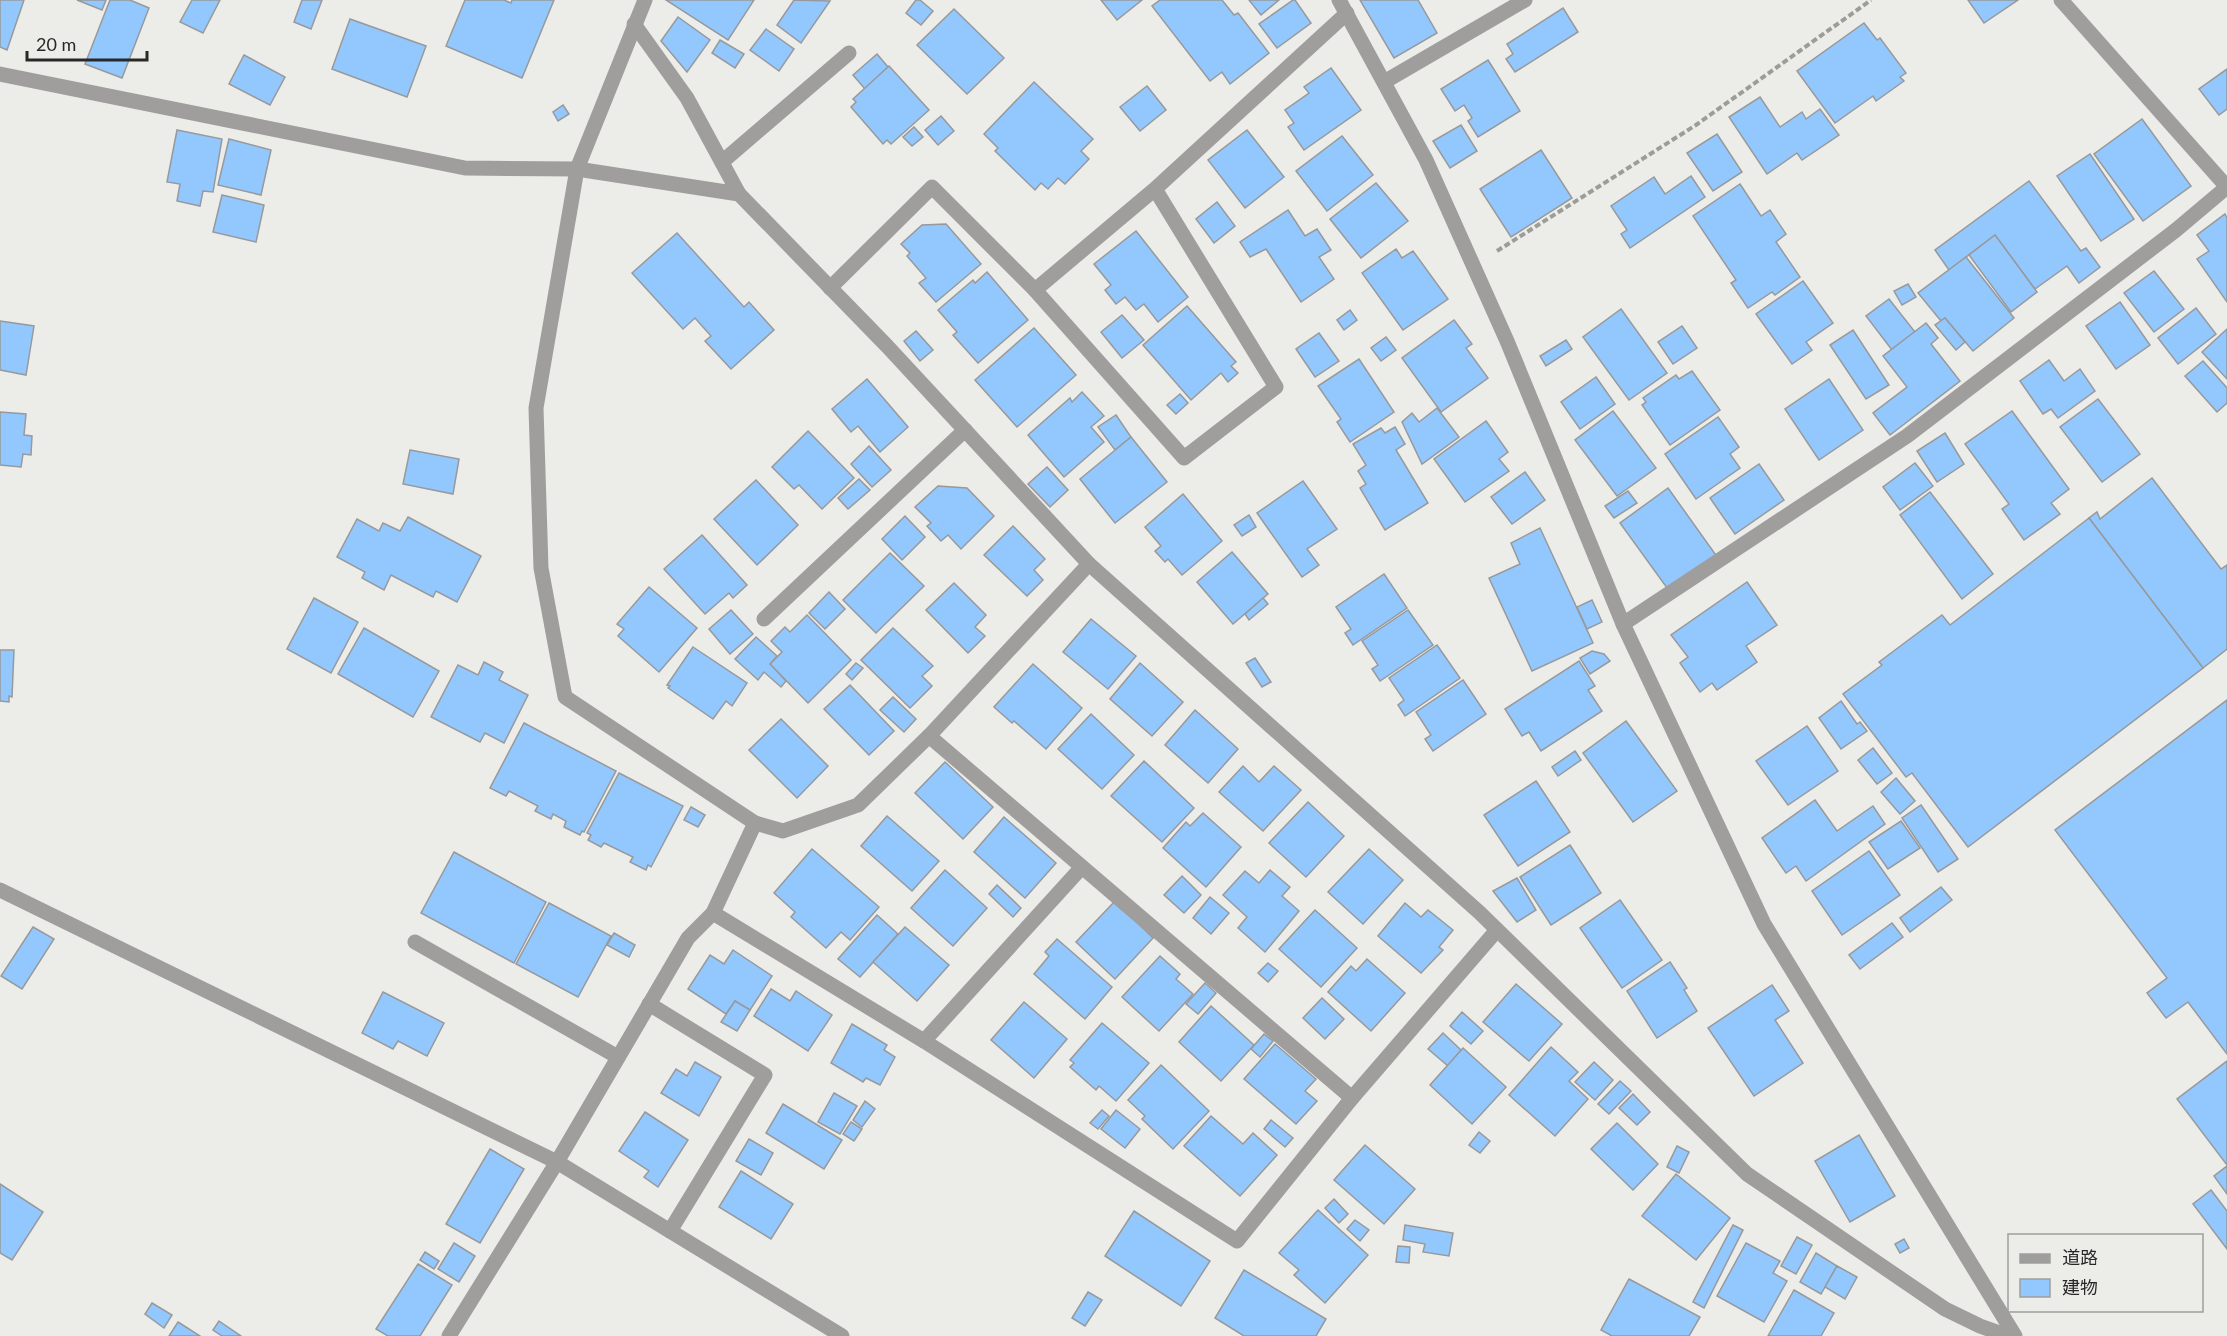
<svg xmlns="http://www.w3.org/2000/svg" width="2227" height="1336" font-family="Lato,'Noto Sans JP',sans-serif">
<rect width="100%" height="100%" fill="#ecece8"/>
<g fill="#93c8ff" stroke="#97999c" stroke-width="1.5">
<polygon points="0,0 24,0 7,50 0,47"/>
<polygon points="77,0 106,0 102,10"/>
<polygon points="110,0 130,0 149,8 122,78 85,64"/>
<polygon points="192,0 220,0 203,33 180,22"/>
<polygon points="302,0 322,0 311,29 294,22"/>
<polygon points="465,0 504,0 511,3 512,0 554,0 522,78 446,46"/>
<polygon points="666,0 754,0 728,40"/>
<polygon points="794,0 830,1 801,43 777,25"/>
<polygon points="916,0 920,0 933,11 921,25 906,13"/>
<polygon points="1101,0 1142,0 1117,20"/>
<polygon points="1160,0 1222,0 1234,15 1238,13 1269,53 1230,84 1222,72 1210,81 1152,6"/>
<polygon points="1249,0 1279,0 1261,15"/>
<polygon points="1293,0 1295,0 1311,23 1277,48 1259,24"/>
<polygon points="1360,0 1418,0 1437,33 1394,58"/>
<polygon points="1968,0 2018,0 1984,23"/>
<polygon points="1563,8 1578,32 1515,72 1506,59 1513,54 1507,44"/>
<polygon points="954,9 1004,58 967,94 917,45"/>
<polygon points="678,17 710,40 687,72 661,41"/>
<polygon points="350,19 426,46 407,97 332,69"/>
<polygon points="1864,23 1877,40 1880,38 1906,73 1900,77 1904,81 1876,101 1873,96 1835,123 1797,71"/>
<polygon points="766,29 794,49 779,71 750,50"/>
<polygon points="720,40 744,54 735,68 712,53"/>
<polygon points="877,54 888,67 865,89 853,75"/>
<polygon points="244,55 285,77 270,105 229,84"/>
<polygon points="1488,60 1520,111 1478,137 1468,121 1472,118 1464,105 1455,111 1441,89"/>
<polygon points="889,66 929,110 891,144 887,140 883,144 851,107 856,102 853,99"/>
<polygon points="1331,68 1361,110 1304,150 1288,127 1294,123 1285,110 1309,93 1304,87"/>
<polygon points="2227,69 2227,109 2219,115 2199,89"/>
<polygon points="1034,82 1093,139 1081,151 1089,159 1065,184 1058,178 1048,189 1041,183 1035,190 995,151 998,148 984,134"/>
<polygon points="1147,86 1166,110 1140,131 1120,107"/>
<polygon points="1760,97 1780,127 1802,112 1806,119 1820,109 1839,135 1802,160 1797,153 1767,174 1729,117"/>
<polygon points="563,105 569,114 558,121 553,112"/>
<polygon points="941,116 954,131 938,145 925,130"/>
<polygon points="2142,119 2191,186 2143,221 2094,154"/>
<polygon points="1461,125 1477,151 1450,168 1433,141"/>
<polygon points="914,127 923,137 912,146 903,137"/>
<polygon points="177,130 222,139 213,192 203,191 200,206 177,201 180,184 167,182"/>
<polygon points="1247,130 1284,177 1245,208 1208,160"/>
<polygon points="1717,134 1742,172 1713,191 1687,153"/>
<polygon points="1342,136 1373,175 1327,211 1296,171"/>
<polygon points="229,139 271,150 261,195 218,185"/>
<polygon points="1541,150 1572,198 1511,237 1480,189"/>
<polygon points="2090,154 2134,219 2101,241 2057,176"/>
<polygon points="1691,176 1705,197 1630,248 1621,234 1627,230 1611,206 1654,177 1665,194"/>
<polygon points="2029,181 2081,251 2086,248 2100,267 2079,283 2067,266 2035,289 1995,235 1949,270 1935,250"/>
<polygon points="1376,183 1408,221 1361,258 1330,219"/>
<polygon points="1740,184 1761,216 1770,210 1786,234 1776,242 1800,277 1775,295 1772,292 1748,308 1731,283 1736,280 1693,216"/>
<polygon points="222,195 264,205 256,242 213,232"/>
<polygon points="1217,202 1235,226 1214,243 1196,219"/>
<polygon points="1288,210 1305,236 1317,229 1331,250 1319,257 1334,279 1301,302 1266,249 1250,257 1240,242"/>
<polygon points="2225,214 2227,218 2227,302 2197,259 2209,251 2197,235"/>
<polygon points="946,224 981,264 936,302 919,283 926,278 907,256 910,253 901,244 922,225"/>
<polygon points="1136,231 1188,297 1158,322 1144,304 1136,310 1125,297 1116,304 1105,290 1111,285 1094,264"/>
<polygon points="677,233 744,307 749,302 774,330 731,369 705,341 711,336 695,318 683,329 632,273"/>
<polygon points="1995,235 2037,292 2011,312 1969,255"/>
<polygon points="1396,249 1402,258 1413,251 1448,299 1403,330 1362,273"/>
<polygon points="1966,257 2014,318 1973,351 1945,318 1941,321 1918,293"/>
<polygon points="2154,271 2184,309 2154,332 2124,293"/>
<polygon points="987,272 1028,320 978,363 953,335 957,332 938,310 973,280 975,283"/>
<polygon points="1803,281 1833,323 1806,342 1812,350 1792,364 1756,314"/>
<polygon points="1908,284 1916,297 1902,305 1894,291"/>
<polygon points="1889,299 1915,332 1892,350 1866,316"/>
<polygon points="2120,302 2150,345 2116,369 2086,326"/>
<polygon points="1187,306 1236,362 1231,366 1238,373 1228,382 1221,373 1191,400 1143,345"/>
<polygon points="2196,308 2216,334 2178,364 2158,338"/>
<polygon points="1621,309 1667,373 1629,400 1583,337"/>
<polygon points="1350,310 1357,320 1344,330 1337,320"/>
<polygon points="1122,315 1144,340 1122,358 1101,332"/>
<polygon points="1945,318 1965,342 1956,350 1935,325"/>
<polygon points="1454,320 1472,344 1466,348 1488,378 1441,412 1402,358"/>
<polygon points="0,321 34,326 26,375 0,370"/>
<polygon points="1926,323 1938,338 1931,344 1960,381 1890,435 1873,413 1907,387 1883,356"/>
<polygon points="1682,326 1697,348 1673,364 1658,342"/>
<polygon points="1034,328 1076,375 1017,427 975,380"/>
<polygon points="2227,329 2227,379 2202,352"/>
<polygon points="1853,330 1889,385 1866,399 1830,345"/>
<polygon points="916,331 933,350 920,361 904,341"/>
<polygon points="1319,333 1339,361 1315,377 1296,349"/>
<polygon points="1386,337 1396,350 1381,361 1371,348"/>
<polygon points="1566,340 1572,349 1546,366 1540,356"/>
<polygon points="1359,359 1394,412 1350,442 1337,422 1341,419 1318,386"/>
<polygon points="2049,360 2064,381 2080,369 2095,391 2058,418 2051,409 2043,414 2020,381"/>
<polygon points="2203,361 2227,388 2227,403 2217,412 2185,376"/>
<polygon points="1692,371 1720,410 1670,445 1642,405 1646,402 1643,398 1676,375 1679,379"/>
<polygon points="1596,377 1615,404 1580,429 1561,402"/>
<polygon points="867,379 908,427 880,452 858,426 851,432 832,409"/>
<polygon points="1829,379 1863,430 1819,460 1785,409"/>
<polygon points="1082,392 1104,416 1091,427 1104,442 1064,477 1028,435 1070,398 1072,402"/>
<polygon points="1180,394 1188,403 1176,414 1167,405"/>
<polygon points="2098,399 2140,454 2102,482 2060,427"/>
<polygon points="1437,408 1459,437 1422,464 1402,422 1412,413 1419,422"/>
<polygon points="1613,411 1656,468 1617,496 1575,440"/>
<polygon points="2012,411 2069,489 2051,503 2060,514 2024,540 2002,509 2009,504 1965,444"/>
<polygon points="0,412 26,414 24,435 32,436 31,455 23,454 21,467 0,465"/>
<polygon points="1116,415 1131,437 1115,450 1098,427"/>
<polygon points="1718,417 1739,447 1730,454 1740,468 1696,499 1665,454"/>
<polygon points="1486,421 1508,452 1499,459 1509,471 1465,502 1434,459"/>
<polygon points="1395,427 1405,444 1396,450 1428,503 1385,530 1360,488 1366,484 1358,471 1366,465 1353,444 1381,428 1385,433"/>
<polygon points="808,431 854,478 822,509 799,485 794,489 772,467"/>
<polygon points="1945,433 1964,464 1937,482 1917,451"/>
<polygon points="1131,437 1167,482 1115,523 1080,479"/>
<polygon points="869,446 891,470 872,487 851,464"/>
<polygon points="410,450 459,459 453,494 403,484"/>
<polygon points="1915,463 1933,486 1900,510 1883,487"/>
<polygon points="1759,464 1784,500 1735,534 1710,498"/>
<polygon points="1047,467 1068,490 1050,507 1028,484"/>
<polygon points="1525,472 1545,500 1512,524 1491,497"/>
<polygon points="2152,478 2221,569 2227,565 2227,649 2203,668 2089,518 2097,512 2100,519"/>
<polygon points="859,479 870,490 848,509 838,498"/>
<polygon points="756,480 798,525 757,565 714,519"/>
<polygon points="1303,481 1337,529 1307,549 1319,565 1302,577 1257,513"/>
<polygon points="938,486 967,488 994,516 961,549 948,535 941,541 927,526 931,523 915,507"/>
<polygon points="1668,488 1718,558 1670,592 1620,523"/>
<polygon points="1628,491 1637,503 1614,518 1605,506"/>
<polygon points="1930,492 1993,574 1962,599 1900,515"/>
<polygon points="1183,494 1222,541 1182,575 1168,559 1165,562 1155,551 1161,546 1145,527"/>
<polygon points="1249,515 1256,527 1242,536 1234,525"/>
<polygon points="905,516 925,537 902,560 882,539"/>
<polygon points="408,517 481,556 457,602 436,591 433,597 391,575 384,590 362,578 365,572 337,557 357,519 379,531 383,523 400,531"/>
<polygon points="2089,518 2203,668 1968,847 1912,773 1906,777 1843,694 1882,665 1879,662 1942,615 1950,625"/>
<polygon points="1013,526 1045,559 1034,570 1043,580 1027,596 984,555"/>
<polygon points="1540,528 1593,643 1532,671 1489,578 1520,564 1511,543"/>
<polygon points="702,535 747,585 733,598 729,593 705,614 664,569"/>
<polygon points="1232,552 1268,594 1233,624 1197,582"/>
<polygon points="890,553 924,586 876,633 843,600"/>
<polygon points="1384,574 1407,608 1353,645 1345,633 1351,629 1336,607"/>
<polygon points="1747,582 1777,625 1746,646 1757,662 1717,690 1712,683 1700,692 1680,663 1688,657 1671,635"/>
<polygon points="954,583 986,615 975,627 985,636 968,653 926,610"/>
<polygon points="649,587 697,628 659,672 618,636 624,629 617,624"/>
<polygon points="829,592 845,609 825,629 809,613"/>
<polygon points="314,598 358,622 331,673 287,649"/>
<polygon points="1263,598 1268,604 1249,620 1245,614"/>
<polygon points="1592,600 1602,622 1587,629 1577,607"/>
<polygon points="731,610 753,634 730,654 709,629"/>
<polygon points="1408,610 1433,645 1380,681 1372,669 1378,665 1362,641"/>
<polygon points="807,615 851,660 808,703 770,664 782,652 771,641 785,627 790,632"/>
<polygon points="1091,619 1136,656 1108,689 1063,652"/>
<polygon points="364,628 439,671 413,717 338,674"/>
<polygon points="893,628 933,666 922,676 932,686 910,708 861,660"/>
<polygon points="756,637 777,656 770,664 786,681 781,687 764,672 758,680 735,659"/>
<polygon points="1437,645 1460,678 1405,716 1398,705 1404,700 1389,678"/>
<polygon points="693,647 747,683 732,706 726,701 713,719 668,688 670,686 667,685"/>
<polygon points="0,650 14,650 12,697 9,696 9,702 0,701"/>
<polygon points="1592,651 1604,654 1610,661 1590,674 1580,658"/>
<polygon points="1255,658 1271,682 1262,687 1246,663"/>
<polygon points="1579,661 1595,686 1588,690 1602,711 1541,751 1529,732 1522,736 1505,709"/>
<polygon points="484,662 503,672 499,680 528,695 504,743 485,733 480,742 431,717 458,665 478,675"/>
<polygon points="856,663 863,668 852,680 846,674"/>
<polygon points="1140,663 1183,702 1152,736 1110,699"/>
<polygon points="1033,664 1082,708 1046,749 1014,721 1012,723 994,707"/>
<polygon points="1463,680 1486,714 1433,751 1425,739 1431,735 1416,712"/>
<polygon points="850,685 894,731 869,755 824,709"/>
<polygon points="893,697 916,719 904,732 880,710"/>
<polygon points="2227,700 2227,1054 2188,1002 2166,1018 2147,993 2167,978 2055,830"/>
<polygon points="1841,701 1857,724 1860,722 1867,731 1841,749 1819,718"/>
<polygon points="1195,710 1238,749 1208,783 1165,745"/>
<polygon points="1091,714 1134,755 1102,789 1058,749"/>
<polygon points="781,719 828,766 797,798 749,750"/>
<polygon points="1626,721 1677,791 1633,822 1583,753"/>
<polygon points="524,723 616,771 584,832 582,831 580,835 564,827 566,821 553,814 551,819 535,811 538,806 509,791 506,796 490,788"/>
<polygon points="1807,726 1838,771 1788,805 1756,761"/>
<polygon points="1873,748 1892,773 1877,784 1858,760"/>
<polygon points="1575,751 1581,760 1558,776 1552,767"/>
<polygon points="1144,761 1194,808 1162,842 1111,796"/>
<polygon points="945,762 993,807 963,839 915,793"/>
<polygon points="1243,766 1259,782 1274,766 1301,790 1263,831 1219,792"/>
<polygon points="619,773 683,806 651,867 648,865 646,870 630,862 633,857 604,843 601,847 588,840 591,835 587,833"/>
<polygon points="1896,778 1915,801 1900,814 1881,792"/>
<polygon points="1536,781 1570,832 1518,866 1484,815"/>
<polygon points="1815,800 1837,831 1873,806 1885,824 1806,881 1796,866 1786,873 1762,838"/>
<polygon points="1308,802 1344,836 1306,877 1269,843"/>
<polygon points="1921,805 1958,859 1938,872 1902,818"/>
<polygon points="691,807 705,815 698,827 684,820"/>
<polygon points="1203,813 1241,847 1206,887 1163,848 1186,822 1190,826"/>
<polygon points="887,816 939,861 912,891 861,846"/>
<polygon points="1004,817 1056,863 1025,898 974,852"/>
<polygon points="1901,821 1920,848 1888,869 1869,842"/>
<polygon points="1570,845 1601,893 1551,925 1520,877"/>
<polygon points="812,849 879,907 850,940 841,932 826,948 791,917 795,912 774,893"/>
<polygon points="1369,849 1403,880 1363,924 1328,892"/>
<polygon points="1869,851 1900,895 1842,935 1812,891"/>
<polygon points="454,852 546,902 514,963 421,913"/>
<polygon points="945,870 987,908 953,946 911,908"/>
<polygon points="1270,870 1290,887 1282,896 1299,911 1265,952 1238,928 1247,917 1223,895 1245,871 1259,883"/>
<polygon points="1182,876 1201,895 1184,913 1164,895"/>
<polygon points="1517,878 1536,910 1517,922 1493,891"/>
<polygon points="997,885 1021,908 1013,917 989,894"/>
<polygon points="1941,887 1952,900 1910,932 1900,918"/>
<polygon points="1210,897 1229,913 1211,934 1193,918"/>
<polygon points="1620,900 1662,960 1622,988 1580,928"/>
<polygon points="1115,901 1153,938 1115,979 1076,942"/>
<polygon points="549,903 611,936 578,997 516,964"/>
<polygon points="1405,903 1421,917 1428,910 1453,930 1439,947 1443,950 1421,973 1378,936"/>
<polygon points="1315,910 1357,948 1321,987 1279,949"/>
<polygon points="877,915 898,934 860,977 838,959"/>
<polygon points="1892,923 1903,937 1860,969 1849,955"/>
<polygon points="33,927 54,939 22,989 1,976"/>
<polygon points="905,927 949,965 917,1001 873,962"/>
<polygon points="614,933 635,945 629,957 607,945"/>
<polygon points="1057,939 1112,987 1085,1019 1034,974 1049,956 1045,952"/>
<polygon points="733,950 772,976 750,1010 735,1001 726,1014 688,989 710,955 724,964"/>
<polygon points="1160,956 1180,974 1176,979 1193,994 1159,1031 1122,997"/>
<polygon points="1367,959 1405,993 1371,1031 1328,992 1351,966 1356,971"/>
<polygon points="1670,962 1687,988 1684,990 1697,1011 1657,1038 1627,991"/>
<polygon points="1268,963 1278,971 1268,982 1258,973"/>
<polygon points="1205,983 1216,993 1198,1014 1186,1004"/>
<polygon points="1516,984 1562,1024 1529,1061 1483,1022"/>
<polygon points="1772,985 1789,1011 1775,1020 1803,1063 1754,1096 1708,1028"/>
<polygon points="771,989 790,1001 796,991 832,1015 808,1051 754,1016"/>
<polygon points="383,992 444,1023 427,1056 398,1041 393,1049 362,1033"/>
<polygon points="1322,998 1344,1019 1325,1039 1303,1018"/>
<polygon points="735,1001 750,1010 737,1031 721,1022"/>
<polygon points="1024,1002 1067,1039 1034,1078 991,1040"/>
<polygon points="1211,1006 1254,1045 1221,1081 1179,1042"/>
<polygon points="1462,1012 1483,1031 1471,1044 1450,1026"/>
<polygon points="1102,1023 1149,1063 1116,1101 1099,1086 1096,1090 1070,1067 1074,1063 1070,1060"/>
<polygon points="852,1024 887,1045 884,1050 895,1057 880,1085 866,1078 863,1082 831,1063"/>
<polygon points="1443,1033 1461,1050 1448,1066 1428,1049"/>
<polygon points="1264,1034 1273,1041 1260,1057 1251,1049"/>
<polygon points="1275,1044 1316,1079 1305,1091 1317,1101 1296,1124 1244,1079"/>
<polygon points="1551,1047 1578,1072 1569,1081 1588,1099 1555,1136 1509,1095"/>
<polygon points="1463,1048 1506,1087 1472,1124 1430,1085"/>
<polygon points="2227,1061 2227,1165 2177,1099"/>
<polygon points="695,1062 721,1077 699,1116 661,1093 676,1069 687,1076"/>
<polygon points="1594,1062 1613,1080 1595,1100 1575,1082"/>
<polygon points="1161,1065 1209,1111 1173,1149 1142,1119 1145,1116 1128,1100"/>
<polygon points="1620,1081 1631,1091 1609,1114 1598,1104"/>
<polygon points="834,1093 857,1106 840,1134 818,1122"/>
<polygon points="1633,1094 1650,1112 1637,1125 1619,1108"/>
<polygon points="865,1101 875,1109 862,1127 853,1120"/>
<polygon points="783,1104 842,1140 824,1169 766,1133"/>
<polygon points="1102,1110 1109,1116 1098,1129 1090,1123"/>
<polygon points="1116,1110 1140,1129 1125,1148 1101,1129"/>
<polygon points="645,1112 688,1140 658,1187 644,1177 649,1171 619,1151"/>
<polygon points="1211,1116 1243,1144 1253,1133 1277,1155 1240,1196 1184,1146"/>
<polygon points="1271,1120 1293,1138 1285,1147 1264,1129"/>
<polygon points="851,1122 862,1129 854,1141 843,1134"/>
<polygon points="1617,1123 1658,1164 1633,1190 1591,1149"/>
<polygon points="1479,1132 1490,1141 1480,1153 1469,1145"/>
<polygon points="1859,1135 1895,1196 1850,1222 1815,1161"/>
<polygon points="749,1139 773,1153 761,1175 736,1161"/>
<polygon points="1365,1145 1415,1189 1384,1224 1334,1180"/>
<polygon points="1677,1146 1689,1152 1679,1173 1667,1167"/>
<polygon points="490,1149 524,1169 480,1243 446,1224"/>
<polygon points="2227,1166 2227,1194 2214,1176"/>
<polygon points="741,1171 793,1204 771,1239 719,1207"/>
<polygon points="1676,1174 1730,1218 1696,1260 1642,1216"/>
<polygon points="0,1184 43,1212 12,1260 0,1253"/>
<polygon points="2211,1190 2227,1211 2227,1249 2193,1204"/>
<polygon points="1334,1199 1348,1214 1339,1223 1325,1208"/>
<polygon points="1318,1210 1368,1255 1325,1303 1294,1275 1299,1270 1279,1253"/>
<polygon points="1134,1211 1210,1261 1181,1306 1105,1256"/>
<polygon points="1355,1220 1369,1230 1360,1241 1347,1229"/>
<polygon points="1405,1225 1453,1233 1449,1256 1423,1252 1425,1244 1403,1240"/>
<polygon points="1733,1225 1743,1230 1704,1308 1693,1302"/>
<polygon points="1797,1237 1812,1245 1796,1274 1781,1266"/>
<polygon points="1904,1239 1909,1248 1900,1253 1895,1244"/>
<polygon points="454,1243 475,1256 459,1282 438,1269"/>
<polygon points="1746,1243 1780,1261 1773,1273 1787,1281 1764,1322 1717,1296"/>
<polygon points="1398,1246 1410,1247 1409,1263 1396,1262"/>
<polygon points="425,1252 439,1261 434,1269 420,1260"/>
<polygon points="1816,1253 1837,1266 1821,1294 1800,1282"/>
<polygon points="418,1264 452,1285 420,1336 388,1336 376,1329"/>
<polygon points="1837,1266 1857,1277 1845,1299 1825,1287"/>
<polygon points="1244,1270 1326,1319 1316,1336 1244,1336 1215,1318"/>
<polygon points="1629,1279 1700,1317 1689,1336 1612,1336 1601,1330"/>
<polygon points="1794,1290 1834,1313 1821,1336 1768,1336"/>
<polygon points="1088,1292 1102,1300 1085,1326 1072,1318"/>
<polygon points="152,1303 172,1315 164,1328 145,1314"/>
<polygon points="219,1321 241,1336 222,1336 213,1330"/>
<polygon points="178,1322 200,1336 169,1336"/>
</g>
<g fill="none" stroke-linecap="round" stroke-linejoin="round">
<polyline stroke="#9c9c99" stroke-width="4" stroke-dasharray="6 3" stroke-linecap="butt" points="1497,251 1696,125 1871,0"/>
<g stroke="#9f9e9d" stroke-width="15">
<polyline points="1339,0 1426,160 1507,341 1623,624 1764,924 2015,1336"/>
<polyline points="2061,0 2227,187"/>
<polyline points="634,24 687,98 739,194"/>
<polyline points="0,74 465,168 577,169 739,194 887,346 1089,564 1480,913 1747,1174 1945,1309 1980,1326 2008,1336"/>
<polyline points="1384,82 1525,0"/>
<polyline points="722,162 849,53"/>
<polyline points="1155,189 1035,290 1184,458 1276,387 1155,189 1347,13"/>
<polyline points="830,288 932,187 1035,290"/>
<polyline points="764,619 965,430"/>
<polyline points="1623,624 1907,436 2176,230 2227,187"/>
<polyline points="929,736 1352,1098"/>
<polyline points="755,823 783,831 858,805 929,736 1089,564"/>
<polyline points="0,890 557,1162 842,1336"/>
<polyline points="713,913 924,1041 1237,1241 1352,1098 1497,930"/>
<polyline points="415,942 618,1057"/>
<polyline points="649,1004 765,1075 670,1231"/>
<polyline points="924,1041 1082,867"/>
<polyline points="449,1336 557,1162 688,938 713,913 755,823 565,697 541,568 536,408 577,169 645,0"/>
</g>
</g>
<rect x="2008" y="1234" width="195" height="78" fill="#ecece8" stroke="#9e9e9b" stroke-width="1.5"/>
<rect x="2020" y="1254" width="30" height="9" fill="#9f9e9d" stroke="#9e9e9b" stroke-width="1.5"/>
<text x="2062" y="1264" font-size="18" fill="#282827">道路</text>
<rect x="2020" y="1279" width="30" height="18" fill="#93c8ff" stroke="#9e9e9b" stroke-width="1.5"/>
<text x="2062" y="1294" font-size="18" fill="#282827">建物</text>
<path d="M27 51v9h120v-9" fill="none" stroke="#282827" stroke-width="3"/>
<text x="36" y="51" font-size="18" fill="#282827" stroke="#ecece8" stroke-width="4.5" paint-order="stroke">20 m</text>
</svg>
